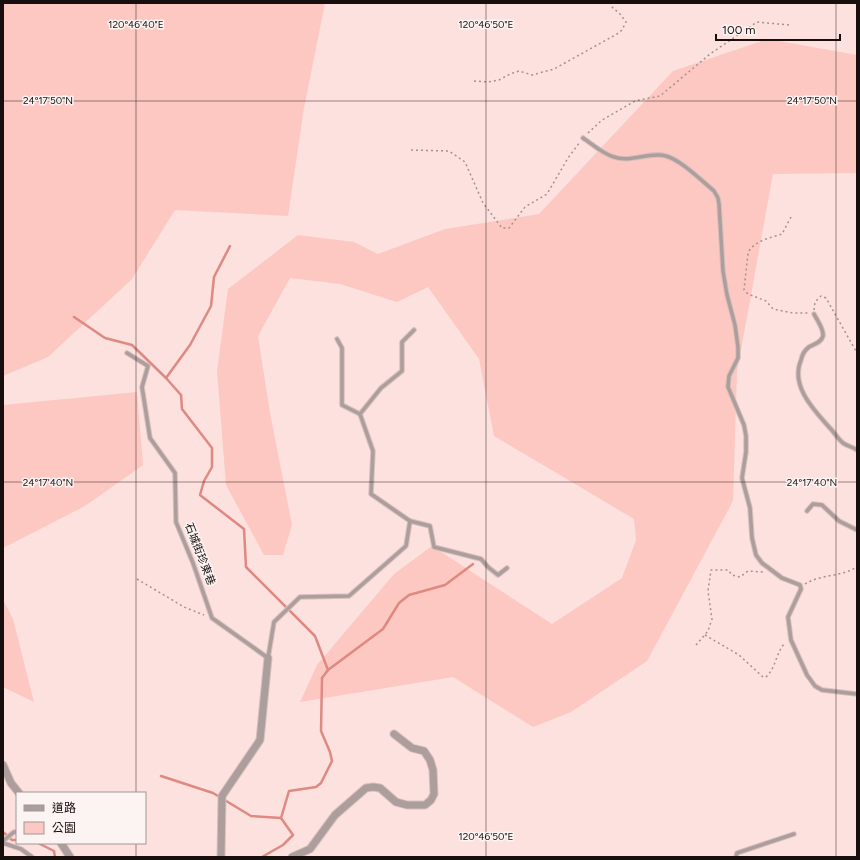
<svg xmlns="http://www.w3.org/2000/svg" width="860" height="860" font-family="Figtree,'Noto Sans TC',sans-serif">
<rect width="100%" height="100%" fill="#fce1de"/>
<g fill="#fdc8c2">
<polygon points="3,3 325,3 304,108 288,216 175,210 132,279 48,357 3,376"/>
<polygon points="768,39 857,55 857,173 773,174 737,372 733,501 647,661 571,712 533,727 453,677 300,702 317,665 394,574 432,546 552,624 622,578 636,540 634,519 494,436 479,359 428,287 397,302 340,284 290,278 258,336 270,413 292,525 283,555 264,555 226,485 217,371 228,289 298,235 354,242 378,254 445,229 539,214 673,71"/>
<polygon points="137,392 143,465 85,506 3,548 3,405"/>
<polygon points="3,600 13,619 34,702 3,687"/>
</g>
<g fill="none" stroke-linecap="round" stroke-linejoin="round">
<g stroke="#de8981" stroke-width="2.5">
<polyline points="74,317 105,338 132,345 166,378 181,395 182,409 212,448 212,467 204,481 200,495 244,529 246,567 315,636 328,670 322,678 321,731 330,752 332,761 321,783 316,787 289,791 281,818 293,835 283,845 262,857"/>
<polyline points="166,378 190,345 211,306 214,277 230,246"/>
<polyline points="328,670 383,629 399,603 409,595 445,585 473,564"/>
<polyline points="161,776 213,793 251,816 281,818"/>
<polyline points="3,832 12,840 17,840"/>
<polyline points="38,843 54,851 55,857"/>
</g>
<g stroke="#d8bfbd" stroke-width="5.5">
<g id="lane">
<path d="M583,138C592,144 603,154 614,157C631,163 650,151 666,156C681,160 702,181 714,191L718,198L719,204L723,271L727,295L735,325L738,347V358L729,376L728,387L744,425L746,436V452L742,478L750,508L752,538L756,555L762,563L782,578L800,585L801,589L788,617L791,640L807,675L815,686L822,690L857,694"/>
<path d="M814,314C817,320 824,329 823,336C821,343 814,344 809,347C805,350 802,355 801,360C790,386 814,410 829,427C834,432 838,439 843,443C847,446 853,447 857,450"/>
<polyline points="337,339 342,348 342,405 360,414"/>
<polyline points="127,353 148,366 142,387 150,438 175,473 176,522 193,563 212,618 268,658 274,622 300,597 349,596 406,546 410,521 371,494 373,451 360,414 381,388 402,371 402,342 414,330"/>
<polyline points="807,511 813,504 822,505 839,521 857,530"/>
<polyline points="410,521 430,526 434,547 481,559 488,567 498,575 507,568"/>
<polyline points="3,841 14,832 17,832"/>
<polyline points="3,843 21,849 32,857"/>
<polyline points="736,857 737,853 794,834"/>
</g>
</g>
<g stroke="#d8bfbd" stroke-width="9">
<g id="street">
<polyline points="3,765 11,783 19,793"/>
<polyline points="61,843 70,857"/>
<polyline points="221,857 222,796 260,740 268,658"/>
<polyline points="292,857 310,849 335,815 366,788 373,787 380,788 396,802 407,805 425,805 431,800 434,794 433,770 430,760 424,751 412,748 394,734"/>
</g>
</g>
<g stroke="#a5918f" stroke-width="1.5" stroke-dasharray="2 3" stroke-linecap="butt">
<polyline points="474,81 488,82 499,80 510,74 519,71 532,75 554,69 617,34 622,30 626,22 620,14 612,7 610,3"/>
<polyline points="588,133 602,120 635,101 660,96 710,54 757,22 789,25"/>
<polyline points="411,150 449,151 465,162 483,203 502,228 509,228 525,207 547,194 568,158 580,142"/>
<path d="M791,217L782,234C770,238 753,241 748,253L744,290L748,294L766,301L773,309L793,313H808"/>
<polyline points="814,310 815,302 821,296 826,298 857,353"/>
<polyline points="137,579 184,607 204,615"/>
<path d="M805,584C821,574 840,577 855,568"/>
<path d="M705,635L739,655L763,677H766C776,668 776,652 785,643"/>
<polyline points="696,645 708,631 712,619 708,591 711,570 728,570 732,575 740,577 748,571 763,572"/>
</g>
<use href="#lane" stroke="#ac9e9c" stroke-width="3.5"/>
<use href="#street" stroke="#ac9e9c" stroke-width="7"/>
</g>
<path fill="none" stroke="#180e0d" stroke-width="1" stroke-opacity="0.45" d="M136,3V793M486,3V857M836,3V857M3,101H857M3,482H857M136,843V857"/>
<g text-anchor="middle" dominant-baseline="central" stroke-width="3" stroke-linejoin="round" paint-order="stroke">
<g font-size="11" fill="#180e0d" stroke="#fbf4f3">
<text transform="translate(200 554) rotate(69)">石城街珍東巷</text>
</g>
</g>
<g font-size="10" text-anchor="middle" fill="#180e0d" stroke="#fbf4f3" stroke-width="3" stroke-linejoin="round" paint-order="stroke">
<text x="136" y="28">120°46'40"E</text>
<text x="486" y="28">120°46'50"E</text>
<text x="48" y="104">24°17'50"N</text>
<text x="812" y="104">24°17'50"N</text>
<text x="48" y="486">24°17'40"N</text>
<text x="812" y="486">24°17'40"N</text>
<text x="486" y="840">120°46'50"E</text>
</g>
<rect width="860" height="860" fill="none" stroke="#180e0d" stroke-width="8"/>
<rect x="16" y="792" width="130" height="52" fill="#fbf4f3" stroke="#a09897"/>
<rect x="24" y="805" width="20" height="6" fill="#ac9e9c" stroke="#a09897"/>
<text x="52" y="812" font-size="12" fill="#180e0d">道路</text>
<rect x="24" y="822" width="20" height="12" fill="#fdc8c2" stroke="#a09897"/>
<text x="52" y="832" font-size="12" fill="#180e0d">公園</text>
<path d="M716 34v6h124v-6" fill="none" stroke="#180e0d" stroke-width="2"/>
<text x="722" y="34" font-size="12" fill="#180e0d" stroke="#fbf4f3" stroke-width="3" paint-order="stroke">100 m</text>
</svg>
